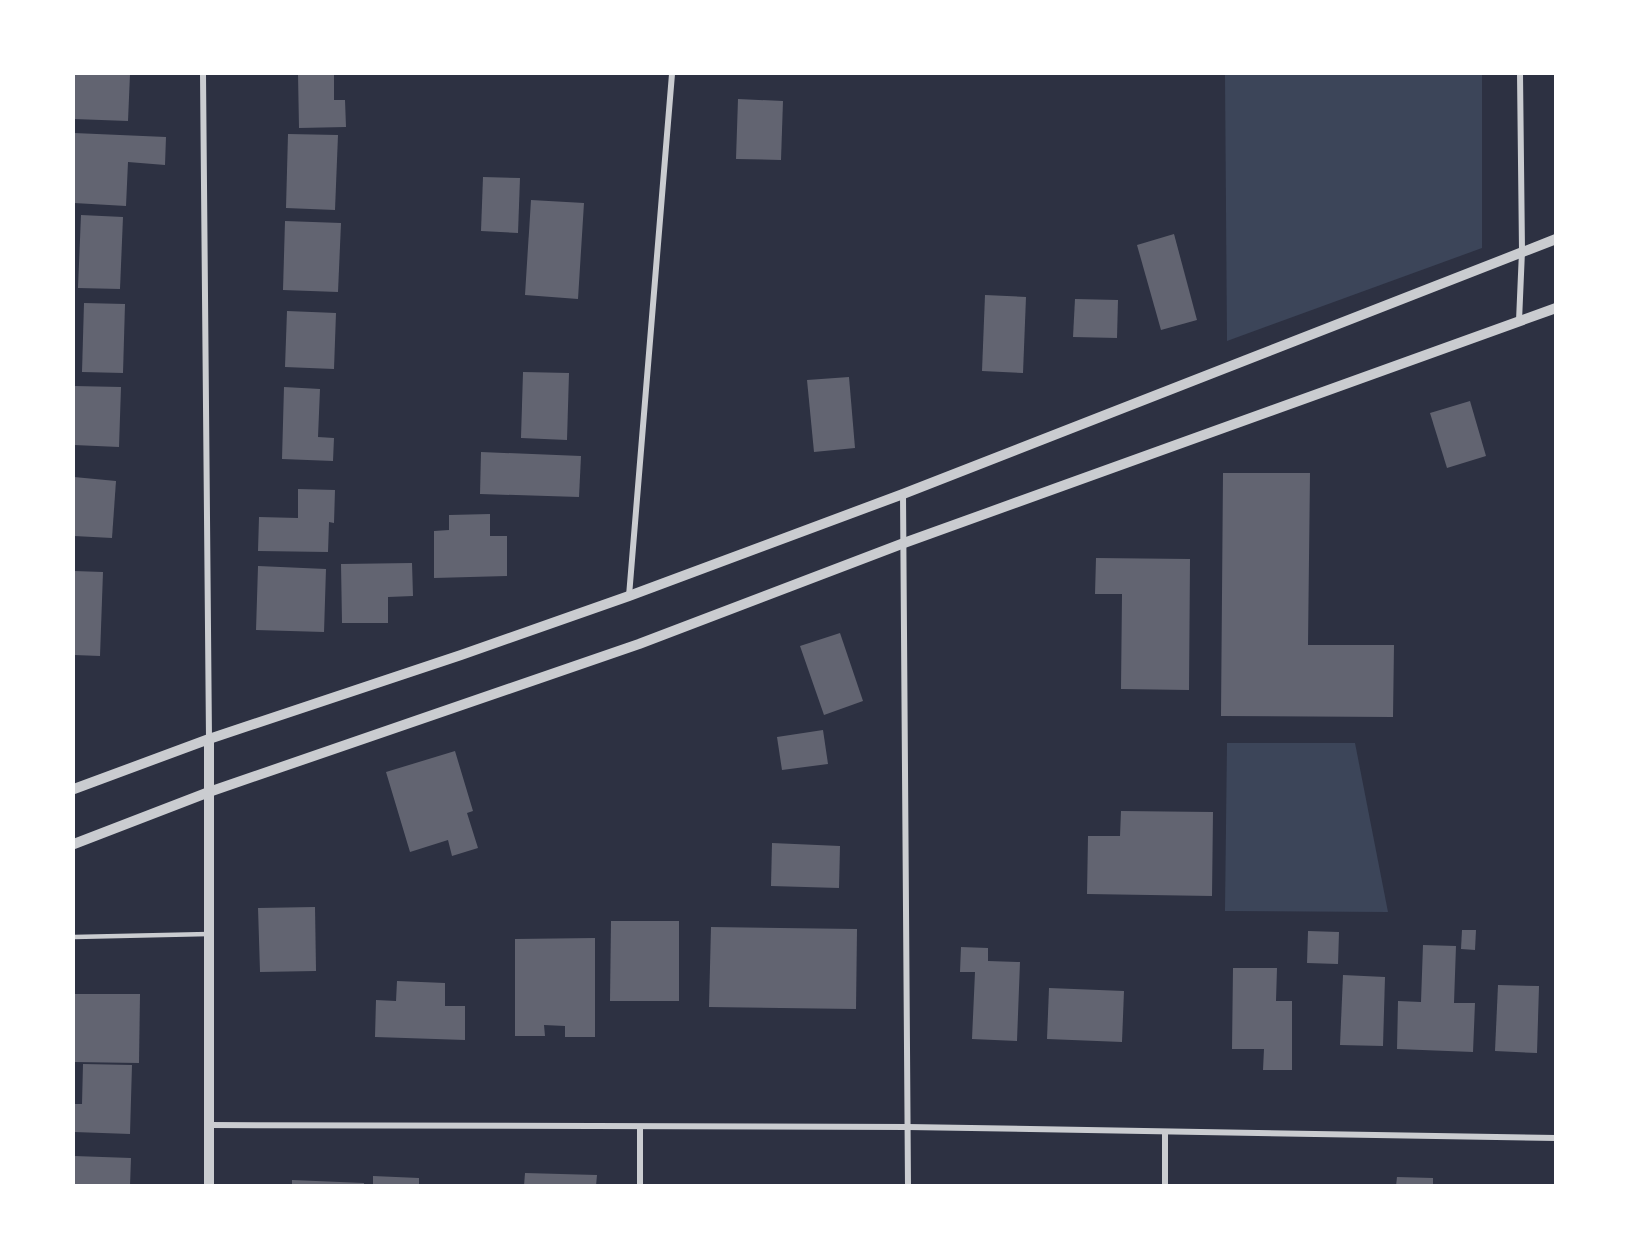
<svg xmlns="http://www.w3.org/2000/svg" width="1629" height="1259" font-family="'Sofia Sans Condensed',sans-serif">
<rect width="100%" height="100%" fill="#2d3142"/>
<g fill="#3c4559">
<polygon points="1225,74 1482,74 1482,248 1227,341"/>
<polygon points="1227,743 1355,743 1388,912 1225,911"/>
</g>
<g fill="#626471">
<polygon points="75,74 130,74 128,121 74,119"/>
<polygon points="298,74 334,74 334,100 345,100 346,127 299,128"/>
<polygon points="738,99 783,101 781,160 736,159"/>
<polygon points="74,133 166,137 165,165 128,162 126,206 74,203"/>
<polygon points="288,134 338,135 335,210 286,208"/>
<polygon points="483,177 520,178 518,233 481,231"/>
<polygon points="531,200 584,203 578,299 525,295"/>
<polygon points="81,215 123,217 120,289 78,288"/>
<polygon points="285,221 341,223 338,292 283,290"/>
<polygon points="1174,234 1197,320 1161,330 1137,245"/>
<polygon points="985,295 1026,297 1023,373 982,371"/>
<polygon points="1075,299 1118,300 1117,338 1073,337"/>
<polygon points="84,303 125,304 123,373 82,372"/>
<polygon points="287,311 336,313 334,369 285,367"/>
<polygon points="523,372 569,373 567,440 521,438"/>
<polygon points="849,377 855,448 814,452 807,380"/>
<polygon points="74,386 121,387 119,447 74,445"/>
<polygon points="284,387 320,389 318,437 334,438 333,461 282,459"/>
<polygon points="1470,401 1486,456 1447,468 1430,413"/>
<polygon points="481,452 581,456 579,497 480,494"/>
<polygon points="1223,473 1310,473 1308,645 1394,645 1393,717 1221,716"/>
<polygon points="74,477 116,481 112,538 74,536"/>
<polygon points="298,489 335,490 334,523 329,522 328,552 258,551 259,517 298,518"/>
<polygon points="490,514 490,536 507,536 507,576 434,578 434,531 449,530 449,515"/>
<polygon points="1096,558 1190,559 1189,690 1121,689 1122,594 1095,594"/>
<polygon points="412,563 413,596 388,597 388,623 342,623 341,564"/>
<polygon points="258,566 326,569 324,632 256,630"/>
<polygon points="74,571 103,572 100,656 74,655"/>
<polygon points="840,633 863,701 824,715 800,646"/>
<polygon points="823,730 828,764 782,770 777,737"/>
<polygon points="455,751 473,811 467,813 478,848 452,856 448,840 410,852 386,772"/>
<polygon points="1121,811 1213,812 1212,896 1087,894 1088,836 1120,836"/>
<polygon points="772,843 840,846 839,888 771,886"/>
<polygon points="315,907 316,971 260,972 258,908"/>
<polygon points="611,921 679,921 679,1001 610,1001"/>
<polygon points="711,927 857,929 856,1009 709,1007"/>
<polygon points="1462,930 1476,930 1475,950 1461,949"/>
<polygon points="1308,931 1339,932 1338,964 1307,963"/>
<polygon points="595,938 595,1037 565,1037 565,1026 544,1025 545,1036 515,1036 515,939"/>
<polygon points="1423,945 1456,946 1454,1003 1475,1003 1473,1052 1397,1049 1398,1001 1421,1002"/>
<polygon points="961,947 988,948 988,961 1020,962 1017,1041 972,1039 975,972 960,972"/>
<polygon points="1233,968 1277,968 1276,1001 1292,1001 1292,1070 1263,1070 1264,1049 1232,1049"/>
<polygon points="1343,975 1385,977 1383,1046 1340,1045"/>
<polygon points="397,981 445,983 445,1006 465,1006 465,1040 375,1037 376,1000 396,1001"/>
<polygon points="1498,985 1539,986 1537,1053 1495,1051"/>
<polygon points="1049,988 1124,991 1122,1042 1047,1039"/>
<polygon points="74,994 140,994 139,1063 74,1062"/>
<polygon points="83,1064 132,1065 130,1134 74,1132 74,1104 82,1104"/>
<polygon points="74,1156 131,1158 130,1186 74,1186"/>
<polygon points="525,1173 597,1175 596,1186 524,1186"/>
<polygon points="373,1176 419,1178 419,1186 373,1186"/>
<polygon points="1397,1177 1433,1178 1433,1186 1396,1186"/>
<polygon points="292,1180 364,1183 364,1186 292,1186"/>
</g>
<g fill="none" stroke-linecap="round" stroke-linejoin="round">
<polyline stroke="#caccd0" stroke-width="4.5" points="74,937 209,934"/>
<g stroke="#caccd0" stroke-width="6">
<polyline points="203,74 209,739"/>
<polyline points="1519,321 1522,251 1520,74"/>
<polyline points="903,494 908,1186"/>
<polyline points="629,596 672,74"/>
<polyline points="210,1125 908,1127 1556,1138"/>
<polyline points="640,1127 640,1186"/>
<polyline points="1165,1186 1165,1132"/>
</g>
<g stroke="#caccd0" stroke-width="10">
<polyline points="74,789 209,739 461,655 629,596 903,494 1556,239"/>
<polyline points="74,844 209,792 639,644 904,543 1556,308"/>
<polyline points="209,1186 209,739"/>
</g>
</g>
<rect width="1629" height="1259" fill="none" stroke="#ffffff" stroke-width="150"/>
</svg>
